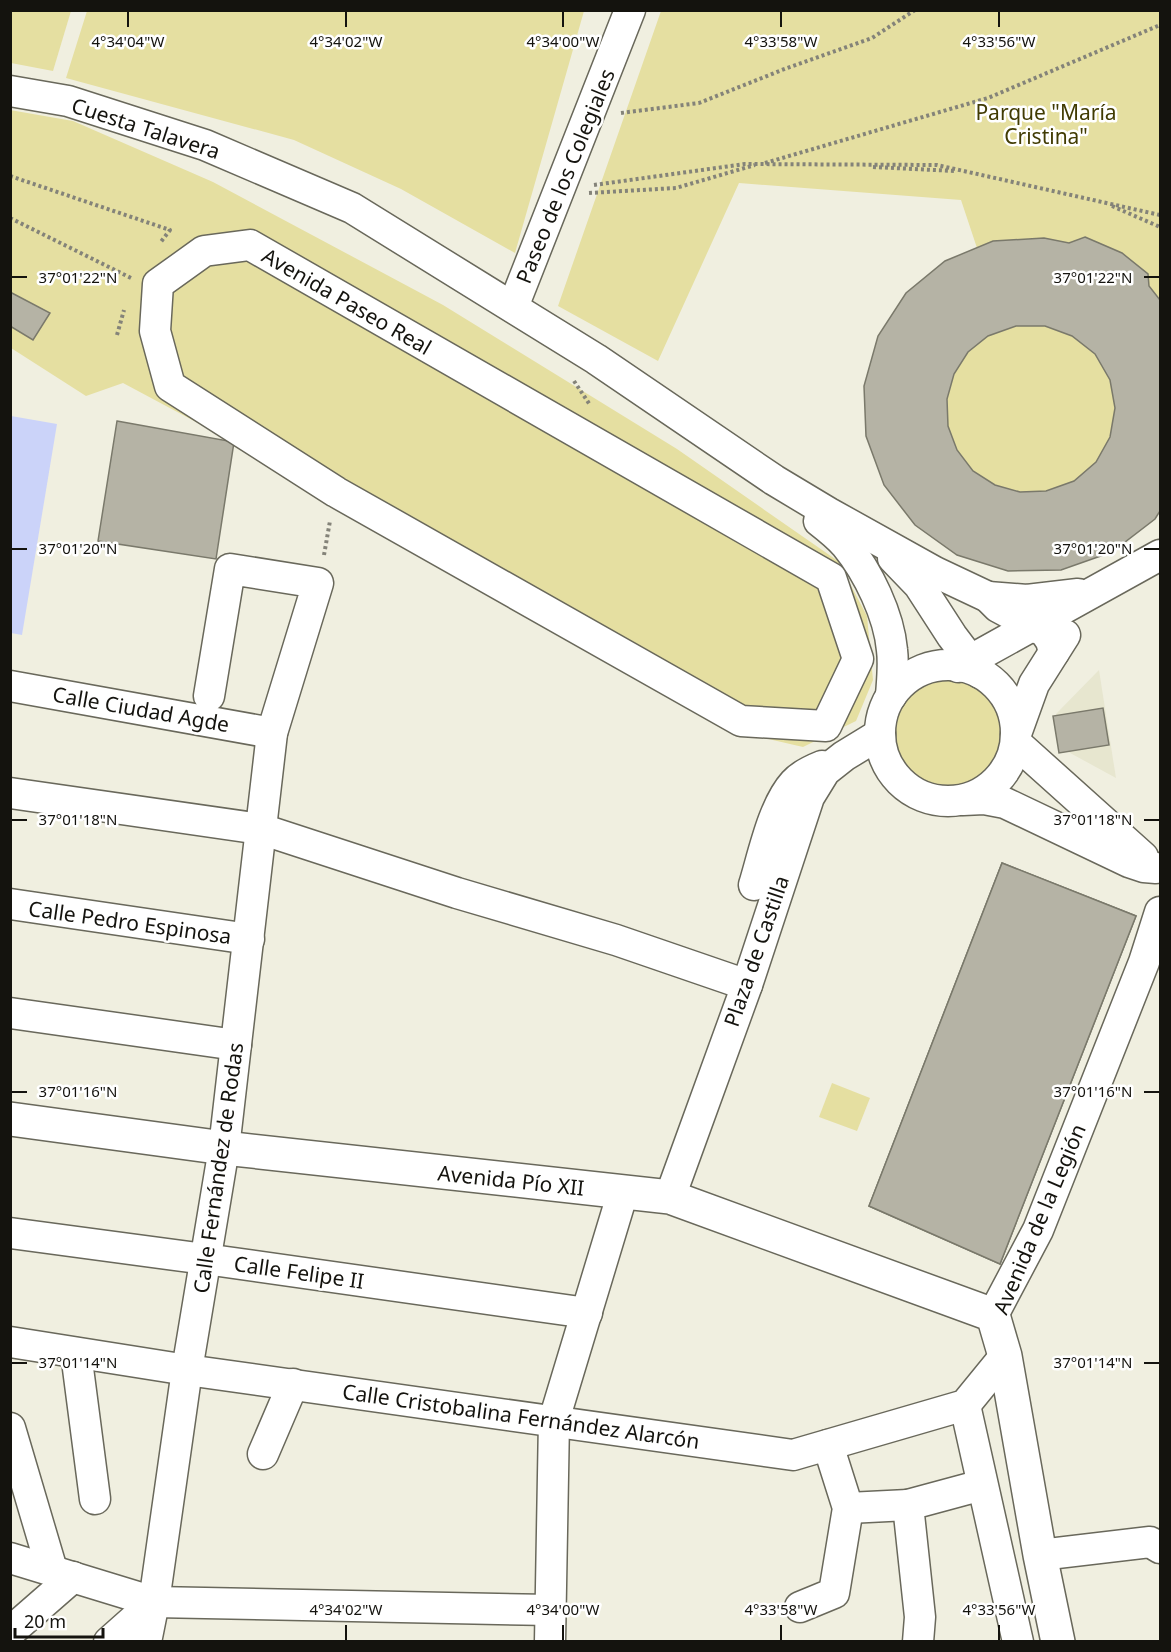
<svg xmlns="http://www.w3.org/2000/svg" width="1171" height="1652" font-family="'Noto Sans',sans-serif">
<rect width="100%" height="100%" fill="#f0efe0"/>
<polygon fill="#e7e6cf" points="1099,670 1116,778 1061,748 1056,714"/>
<g fill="#e5dfa1">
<polygon points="10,11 71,11 53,71 11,63"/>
<polygon points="87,11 87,10 584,11 515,253 401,189 294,140 66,78"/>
<polygon points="661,11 1160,11 1160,511 1155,519 1112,552 1061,570 1008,571 957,555 940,543 915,525 884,485 866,436 864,386 878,336 906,293 977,248 961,200 739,183 658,361 558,306"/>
<polygon points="10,110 73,121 213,182 443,305 677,449 838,561 867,616 873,680 856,721 803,747 721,728 211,430 123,383 86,396 11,348"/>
<circle cx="948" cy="733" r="56"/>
<polygon points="832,1083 870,1098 857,1131 819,1117"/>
</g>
<polygon fill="#cbd3f9" points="11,416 57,424 22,635 11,633"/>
<g fill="#b5b3a5" stroke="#7a796b" stroke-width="1.5" fill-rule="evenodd">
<path d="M1085,237L1122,253L1148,274L1149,286L1160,300V511L1155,519L1112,552L1061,570L1008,571L957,555L915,525L884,485L866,436L864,386L878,336L906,293L945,261L993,241L1044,238L1069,243ZM1016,326H1045L1072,336L1095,354L1110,380L1115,408L1110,437L1096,462L1074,481L1046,491L1020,492L995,485L973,471L957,450L948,426L947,399L954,374L968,352L988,336Z"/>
<polygon points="10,292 50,313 33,340 10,326"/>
<polygon points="117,421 234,442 216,559 98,541"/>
<polygon points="1103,708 1109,745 1059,753 1053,716"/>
<path d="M1002,863L1136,916L1000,1264L869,1206ZM989,998L1053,1024L977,1212L914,1187Z"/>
<polygon points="1002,863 1136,916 1000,1264 869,1206"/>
</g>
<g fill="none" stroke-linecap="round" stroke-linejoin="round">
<g stroke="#69685b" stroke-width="33">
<g id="minor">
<polyline points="10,91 68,101 205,145 352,208 596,359 774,480 829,513 935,572 988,597 998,607 1045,632 1051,641 1054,652"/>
<polygon points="250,245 831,578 858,659 826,726 741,721 336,492 170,386 155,331 158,284 204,251"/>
<polyline points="513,307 630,10"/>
<path d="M819,521C828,528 838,536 846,545C868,572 889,615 892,650C894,665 892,681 891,696"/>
<polyline points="893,558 919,585 952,636 980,673"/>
<polyline points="988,597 1027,600 1078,594"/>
<circle cx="948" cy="733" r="68"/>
<polyline points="958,667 1160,555"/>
<polyline points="10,686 272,733"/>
<polyline points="1016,734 1034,684 1065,635"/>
<polyline points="1016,743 1143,857"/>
<polyline points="10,793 261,829 457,893 616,940 747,985"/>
<polyline points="963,800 984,799 1005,803 1129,862 1144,867 1156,868"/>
<path d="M754,885C763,856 773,806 794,783C801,775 812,770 822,766"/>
<polyline points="10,904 249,939"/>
<polyline points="10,1013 236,1045"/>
<polyline points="670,1197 747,985 809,797 825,771 844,756 880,734"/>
<polyline points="10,1233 205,1259 587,1313"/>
<polyline points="993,1315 1038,1230 1144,962 1160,912"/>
<polyline points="10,1342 187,1370 793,1455 965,1405 1005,1356"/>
<polyline points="76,1353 95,1499"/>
<polyline points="965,1405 1018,1642"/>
<polyline points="10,1428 52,1570"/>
<polyline points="263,1454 293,1384"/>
<polyline points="848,1508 908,1505"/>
<polyline points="1040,1555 1150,1542 1160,1548"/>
<polyline points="10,1558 154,1602 551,1610"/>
<polyline points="800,1607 834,1593 848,1508 828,1445"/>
<polyline points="10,1632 73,1577"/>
<polyline points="109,1642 154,1602"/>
<polyline points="146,1642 154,1602 187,1370 224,1148 272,733 318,583 230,569 209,696"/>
<polyline points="550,1642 554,1420 623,1192"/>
<polyline points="918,1642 920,1617 908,1505 982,1485"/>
</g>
</g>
<g stroke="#69685b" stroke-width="36">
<polyline id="major" points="10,1119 224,1148 670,1197 993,1315 1005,1356 1040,1555 1058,1642"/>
</g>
<g stroke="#848379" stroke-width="4" stroke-dasharray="3 3" stroke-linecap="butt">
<polyline points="621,113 699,103 787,68 872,38 915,10"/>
<polyline points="765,163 988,98 1160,25"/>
<polyline points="873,167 955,171"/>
<polyline points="10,176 170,230 160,243"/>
<polyline points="594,185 745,164 937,165 1160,215"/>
<polyline points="589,193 676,188 755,165"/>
<polyline points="1112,206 1160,227"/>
<polyline points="10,218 131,278"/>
<polyline points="117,335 124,310"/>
<polyline points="574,381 590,405"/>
<polyline points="324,555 330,521"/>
</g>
<use href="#minor" stroke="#fff" stroke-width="30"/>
<use href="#major" stroke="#fff" stroke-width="33"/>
</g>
<path fill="none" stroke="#14130e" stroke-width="2" d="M128,12V27M346,12V27M563,12V27M781,12V27M999,12V27M12,277H27M1144,277H1159M12,549H27M1144,549H1159M12,820H27M1144,820H1159M12,1092H27M1144,1092H1159M12,1363H27M1144,1363H1159M346,1625V1640M563,1625V1640M781,1625V1640M999,1625V1640"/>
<g text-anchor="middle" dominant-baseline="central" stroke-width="5" stroke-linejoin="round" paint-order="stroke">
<g font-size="21" fill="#413b03" stroke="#fff">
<text x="1046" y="112">Parque "María<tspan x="1046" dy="24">Cristina"</tspan></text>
</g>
<g font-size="21" fill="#14130e" stroke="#fff">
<text transform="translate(146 128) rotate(18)">Cuesta Talavera</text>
<text transform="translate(565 176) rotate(-68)">Paseo de los Colegiales</text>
<text transform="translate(347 301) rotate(30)">Avenida Paseo Real</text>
<text transform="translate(141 709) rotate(10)">Calle Ciudad Agde</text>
<text transform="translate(130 922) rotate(8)">Calle Pedro Espinosa</text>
<text transform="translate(756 951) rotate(-71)">Plaza de Castilla</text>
<text transform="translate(218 1168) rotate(-82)">Calle Fernández de Rodas</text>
<text transform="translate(511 1180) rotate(6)">Avenida Pío XII</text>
<text transform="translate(1039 1219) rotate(-67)">Avenida de la Legión</text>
<text transform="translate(299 1272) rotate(8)">Calle Felipe II</text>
<text transform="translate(521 1416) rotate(8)">Calle Cristobalina Fernández Alarcón</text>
</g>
</g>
<g font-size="15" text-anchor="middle" fill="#14130e" stroke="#fff" stroke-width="5" stroke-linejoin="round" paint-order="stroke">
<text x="128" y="47">4°34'04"W</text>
<text x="346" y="47">4°34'02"W</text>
<text x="563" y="47">4°34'00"W</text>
<text x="781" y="47">4°33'58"W</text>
<text x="999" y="47">4°33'56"W</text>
<text x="78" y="283">37°01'22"N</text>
<text x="1093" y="283">37°01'22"N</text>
<text x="78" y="554">37°01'20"N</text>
<text x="1093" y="554">37°01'20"N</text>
<text x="78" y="825">37°01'18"N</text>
<text x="1093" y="825">37°01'18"N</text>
<text x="78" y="1097">37°01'16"N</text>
<text x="1093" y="1097">37°01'16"N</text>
<text x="78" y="1368">37°01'14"N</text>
<text x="1093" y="1368">37°01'14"N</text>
<text x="346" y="1615">4°34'02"W</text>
<text x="563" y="1615">4°34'00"W</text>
<text x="781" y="1615">4°33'58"W</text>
<text x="999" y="1615">4°33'56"W</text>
</g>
<rect width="1171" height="1652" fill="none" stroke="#14130e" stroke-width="24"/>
<path d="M15 1628v9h88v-9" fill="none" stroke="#14130e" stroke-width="3"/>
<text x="24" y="1628" font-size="18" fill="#14130e" stroke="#ffffff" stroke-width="4.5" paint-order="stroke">20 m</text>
</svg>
